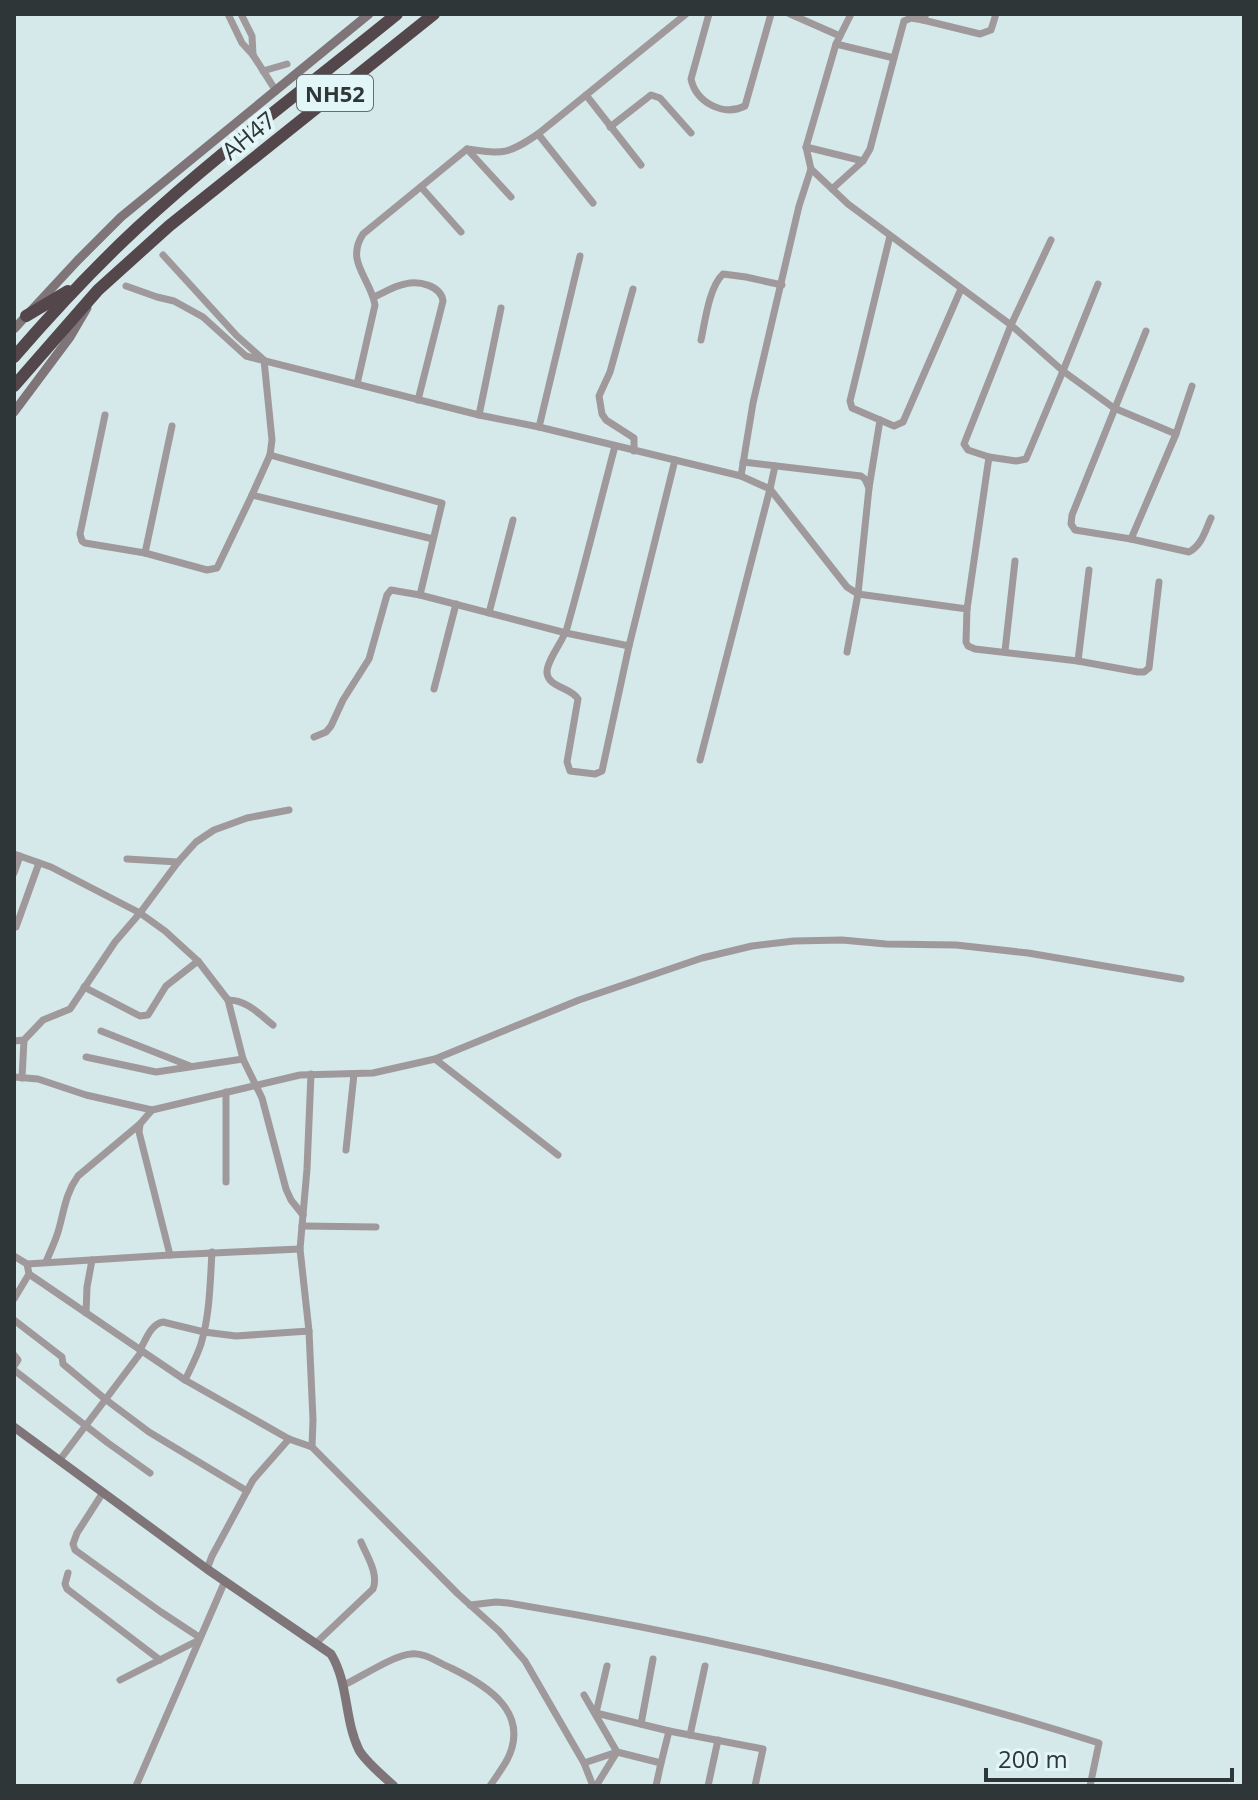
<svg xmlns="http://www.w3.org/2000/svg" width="1258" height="1800" font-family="'Open Sans',sans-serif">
<rect width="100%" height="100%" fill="#d5e8ea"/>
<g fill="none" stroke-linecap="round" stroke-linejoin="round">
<g stroke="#a0999c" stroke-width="7">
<polyline points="228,14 242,43 253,55 276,91"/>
<polyline points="241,14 252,36 253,55"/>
<path d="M709,14L691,79C696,102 723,117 745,106L771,14"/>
<polyline points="923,20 980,34 991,30 996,14"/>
<polyline points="840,36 851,14"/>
<polyline points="836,44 894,58 904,21 911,18 923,20 926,14"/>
<polyline points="263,71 287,64"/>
<polyline points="586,95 641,165"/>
<polyline points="610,127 651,95 660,98 691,133"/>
<polyline points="538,134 593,203"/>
<polyline points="806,147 863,161"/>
<polyline points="467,149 511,197"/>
<polyline points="811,169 848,204 1011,325 1051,240"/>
<polyline points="421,187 461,232"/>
<polyline points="832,189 863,161 870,149 894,58"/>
<polyline points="890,236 850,401 852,408 894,426 903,422 961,289"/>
<polyline points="163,255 237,336 264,360 272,440 270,455 252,495 433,539"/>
<polyline points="126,286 157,297 174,301 203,317 246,356 479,415 539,427 741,476 770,489 847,587 858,594 967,609 966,642 968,646 975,649 1078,661 1138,672 1144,672 1149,668 1159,582"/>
<polyline points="633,289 610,372 599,396 602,414 606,420 634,438 634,451"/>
<path d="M374,297C383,293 394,286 405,284C419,280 441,286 443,301L418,400"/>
<path d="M701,340C705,322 709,287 723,274L746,277L782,285"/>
<path d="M357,384L375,305C370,277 345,262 363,234L467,149C504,154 507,155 538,134L686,14"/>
<path d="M1192,386L1176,434L1131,539L1189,552C1202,545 1205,531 1211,518"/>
<polyline points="105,415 80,534 82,541 85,543 145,553 207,570 217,568 252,495"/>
<polyline points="479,415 501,308"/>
<polyline points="539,427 580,256"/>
<path d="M615,446C599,507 584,568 567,628C564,640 546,661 547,673C549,688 571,687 578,699L567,762L570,771L595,774L602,771L629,646"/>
<polyline points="270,455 442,503 420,595"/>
<polyline points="989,457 968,450 964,444 1011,325 1063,371 1098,284"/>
<polyline points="743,462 861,476 865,479 869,488 858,594 847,652"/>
<polyline points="741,476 753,403 799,206 811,169 806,147 836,44 840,36 790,14"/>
<polyline points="869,488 880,420"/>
<polyline points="1131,539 1075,530 1071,524 1072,515 1146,331"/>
<polyline points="145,553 172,426"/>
<polyline points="967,609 989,457 1016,461 1026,459 1063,371 1114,408 1176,434"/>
<polyline points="489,613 513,520"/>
<polyline points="1005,651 1015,561"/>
<polyline points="1078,661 1089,570"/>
<polyline points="434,689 456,604"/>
<polyline points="314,737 326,732 331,726 343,700 369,659 387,595 391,590 420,595 566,633 629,646 675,460"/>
<polyline points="700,760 770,489 775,466"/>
<polyline points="14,854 51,867 140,913 165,931 198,961 228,1000 243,1059 262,1098 286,1189 291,1200 303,1215"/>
<polyline points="127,859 178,862"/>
<polyline points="14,873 20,856"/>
<polyline points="16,927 39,863"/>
<polyline points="84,987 140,1016 148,1015 166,986 198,961"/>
<path d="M228,1000C247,1000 259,1014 273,1025"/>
<polyline points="101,1031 190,1066"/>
<polyline points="14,1041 24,1040 43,1020 70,1009 115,942 140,913 178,862 196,842 214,830 247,818 289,810"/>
<polyline points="86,1057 156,1072 243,1059"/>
<polyline points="435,1059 579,1000 702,958 752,946 794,941 842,940 886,944 956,945 1028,953 1181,979"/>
<polyline points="311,1074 307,1169 300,1249 309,1331 313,1420 312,1447"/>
<polyline points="14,1077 38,1079 86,1095 152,1110 300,1075 373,1073 435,1059 558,1155"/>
<polyline points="22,1078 24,1040"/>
<polyline points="152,1110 140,1124 139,1132 170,1255"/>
<polyline points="346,1150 354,1074"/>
<polyline points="226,1182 226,1092"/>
<polyline points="302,1226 376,1227"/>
<polyline points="14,1256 27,1264 170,1255 300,1249"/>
<path d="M46,1262C50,1252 55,1242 58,1232C64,1212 65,1194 78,1176L140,1124"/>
<polyline points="27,1264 29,1274 142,1351"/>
<polyline points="14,1299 29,1274"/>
<polyline points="86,1313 87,1287 92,1260"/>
<polyline points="14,1320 62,1357 63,1364 105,1399 149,1432 247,1491"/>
<path d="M140,1350C146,1339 151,1324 163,1322L204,1332L236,1336L309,1331"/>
<polyline points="14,1355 18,1360 14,1366"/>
<polyline points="14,1370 108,1443 150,1473"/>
<path d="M185,1380C191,1368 197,1356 201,1344C210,1314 210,1283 212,1252"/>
<polyline points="59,1461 142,1351 185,1380 289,1439 312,1447 458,1594 499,1631 525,1661 584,1763 593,1786"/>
<polyline points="102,1494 77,1533 73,1544 75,1550 161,1612 199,1637"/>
<polyline points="207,1569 212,1556 253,1480 289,1439"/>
<polyline points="68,1573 65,1584 67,1589 160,1660"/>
<path d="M470,1605L496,1602L508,1603C707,1636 907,1682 1099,1743L1090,1786"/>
<path d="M316,1643L373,1589C379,1574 367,1556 361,1542"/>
<polyline points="607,1666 596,1713 669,1731"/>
<polyline points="120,1680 197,1641"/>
<path d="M344,1685C361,1677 394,1655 411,1654C424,1652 439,1663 451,1668C488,1686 531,1713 507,1760C502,1769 496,1777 490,1786"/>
<polyline points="584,1695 617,1752 584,1763"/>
<polyline points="641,1724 653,1659"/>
<polyline points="690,1735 705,1666"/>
<polyline points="136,1786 225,1581"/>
<polyline points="596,1786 617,1752 661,1763 669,1731 763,1749 755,1786"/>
<polyline points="656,1786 661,1763"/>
<polyline points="708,1786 718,1740"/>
</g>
<g stroke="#7f7579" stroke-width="9">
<polyline points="14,329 78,260 121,217 369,14"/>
<polyline points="14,412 70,337 87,308"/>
<path d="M14,1427L207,1569L331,1654C349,1684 344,1719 359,1750C365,1761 384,1777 394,1786"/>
</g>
<g stroke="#54474c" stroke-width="12">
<polyline points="26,316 68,291"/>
<path d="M14,357C53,312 93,269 137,228C219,152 310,85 397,14"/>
<polyline points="14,386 98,290 169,226 434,14"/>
</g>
</g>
<g text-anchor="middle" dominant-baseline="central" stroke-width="8" stroke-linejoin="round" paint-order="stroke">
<rect fill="#e2f5f7" stroke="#656f71" stroke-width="2" x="297" y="75" width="76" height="36" rx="6"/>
<g font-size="22" font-weight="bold" fill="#2f3637">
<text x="335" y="93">NH52</text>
</g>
<g font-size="24" fill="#2f3637" stroke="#e2f5f7">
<text transform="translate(248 135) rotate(-39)">AH47</text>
</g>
</g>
<rect width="1258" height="1800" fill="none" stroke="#2f3637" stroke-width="32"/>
<path d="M986 1768v12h246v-12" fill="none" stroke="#2f3637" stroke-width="4"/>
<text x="998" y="1768" font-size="24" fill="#2f3637" stroke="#e2f5f7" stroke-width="6" paint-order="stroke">200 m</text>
</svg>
